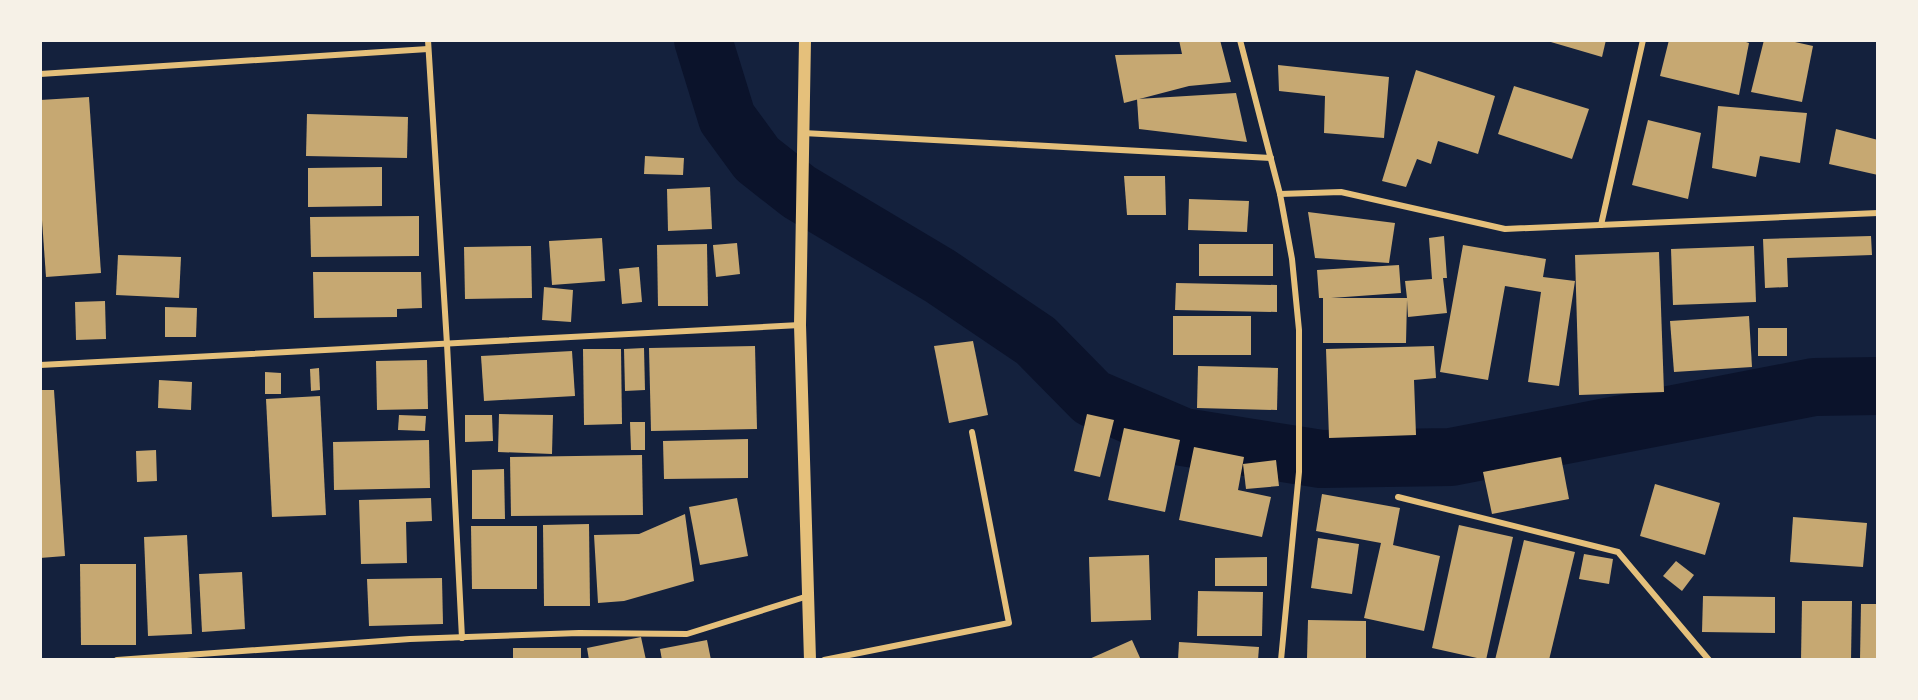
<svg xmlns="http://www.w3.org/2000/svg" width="1918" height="700" font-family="'Fira Sans Condensed',sans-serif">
<rect width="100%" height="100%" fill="#14213d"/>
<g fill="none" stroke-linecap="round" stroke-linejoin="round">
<polyline stroke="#0b132b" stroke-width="58" points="703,40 727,118 757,159 799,192 940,276 1036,341 1092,398 1183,437 1321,459 1451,457 1814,387 1878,386"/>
</g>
<g fill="#c6a872">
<polygon points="1179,40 1220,40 1231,82 1189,86 1124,103 1115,55 1182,54"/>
<polygon points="1544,40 1606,40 1602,57"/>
<polygon points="1669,40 1740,40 1749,43 1739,95 1660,76"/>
<polygon points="1764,40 1786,40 1813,46 1802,102 1751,92"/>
<polygon points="1278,65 1389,77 1384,138 1324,133 1325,96 1279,91"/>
<polygon points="1416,70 1495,96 1478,154 1438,141 1431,164 1417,159 1406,187 1382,181"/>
<polygon points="1514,86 1589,109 1572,159 1498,134"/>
<polygon points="1236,93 1247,142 1139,129 1137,99"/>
<polygon points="89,97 101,273 46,277 40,192 40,100"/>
<polygon points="1718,106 1807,113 1800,163 1760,156 1756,177 1712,168"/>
<polygon points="307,114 408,117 407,158 306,156"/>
<polygon points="1648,120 1701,133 1688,199 1632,185"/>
<polygon points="1836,129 1878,140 1878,175 1829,164"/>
<polygon points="645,156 684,158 683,175 644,174"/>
<polygon points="382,167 382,206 308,207 308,168"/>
<polygon points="1124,176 1165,176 1166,215 1127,215"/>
<polygon points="710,187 712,229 668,231 667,189"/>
<polygon points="1189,199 1249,201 1247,232 1188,230"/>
<polygon points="1308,212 1395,223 1389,263 1315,258"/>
<polygon points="419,216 419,256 311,257 310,217"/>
<polygon points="1444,236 1447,278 1443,278 1447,313 1408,317 1407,300 1406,343 1323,343 1323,298 1319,298 1317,270 1399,265 1401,293 1331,298 1407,298 1405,281 1432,279 1429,238"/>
<polygon points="1871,236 1872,255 1787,258 1788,287 1765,288 1763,239"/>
<polygon points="602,238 605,281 552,285 549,241"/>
<polygon points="737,243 740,274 716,277 713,245"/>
<polygon points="707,244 708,306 658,306 657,245"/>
<rect x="1199" y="244" width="74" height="32"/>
<polygon points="1463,245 1546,259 1543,277 1575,281 1559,386 1528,382 1541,292 1505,286 1488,380 1440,372"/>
<polygon points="531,246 532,298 465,299 464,247"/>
<polygon points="1754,246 1756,302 1673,305 1671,249"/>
<polygon points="1659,252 1664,392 1579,395 1575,255"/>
<polygon points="118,255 181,257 179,298 116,295"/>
<polygon points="639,267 642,302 622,304 619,269"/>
<polygon points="313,272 421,272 422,308 397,309 397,317 314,318"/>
<polygon points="1176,283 1277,285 1277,312 1175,310"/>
<polygon points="544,287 573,290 571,322 542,320"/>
<polygon points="105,301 106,339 76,340 75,302"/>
<polygon points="165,307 197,308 196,337 165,337"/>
<rect x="1173" y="316" width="78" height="39"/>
<polygon points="1749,316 1752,367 1674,372 1670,321"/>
<rect x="1758" y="328" width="29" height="28"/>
<polygon points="973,341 988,415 949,423 934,346"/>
<polygon points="755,346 757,429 651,431 649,348"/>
<polygon points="1434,346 1436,378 1414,380 1416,435 1329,438 1326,349"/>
<polygon points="644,348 645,390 625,391 624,349"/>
<polygon points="583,349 621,349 622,424 584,425"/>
<polygon points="572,351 575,396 484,401 481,356"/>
<polygon points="427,360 428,409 377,410 376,361"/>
<polygon points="1198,366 1278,368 1277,410 1197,408"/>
<polygon points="319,368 320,390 311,391 310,369"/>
<polygon points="265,372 281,373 281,394 265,394"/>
<polygon points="159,380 192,382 191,410 158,408"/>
<polygon points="40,390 54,390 65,556 40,558"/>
<polygon points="320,396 326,515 272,517 266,399"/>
<polygon points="499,414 553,415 552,454 498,452"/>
<polygon points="1087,414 1114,420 1100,477 1074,471"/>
<polygon points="399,415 426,416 425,431 398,430"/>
<polygon points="465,415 492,415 493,441 465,442"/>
<polygon points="630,422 645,422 645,450 631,450"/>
<polygon points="1124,428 1180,440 1165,512 1108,500"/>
<polygon points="748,439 748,478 664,479 663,441"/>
<polygon points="429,440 430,488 334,490 333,442"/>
<polygon points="1194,447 1244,457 1238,490 1271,497 1262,537 1179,520"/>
<polygon points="156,450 157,481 137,482 136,451"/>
<polygon points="642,455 643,515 511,516 510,457"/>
<polygon points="1561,457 1569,499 1492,514 1483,472"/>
<polygon points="1276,460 1279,486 1246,489 1243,464"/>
<polygon points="504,469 505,519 472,519 472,470"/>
<polygon points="1655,484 1720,503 1705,555 1640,536"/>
<polygon points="1322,494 1400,508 1393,545 1440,556 1424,631 1364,618 1381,543 1316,531"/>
<polygon points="431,498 432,521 406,522 407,563 361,564 359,500"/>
<polygon points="737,498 748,556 700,565 689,507"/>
<polygon points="685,514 694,581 624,601 598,603 594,535 639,534"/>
<polygon points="1793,517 1867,523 1863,567 1790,562"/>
<polygon points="589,524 590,606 544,606 543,525"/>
<polygon points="1459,525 1513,537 1486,660 1432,648"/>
<polygon points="471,526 537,526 537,589 472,589"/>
<polygon points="187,535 192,634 148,636 144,537"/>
<polygon points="1318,538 1359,544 1352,594 1311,588"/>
<polygon points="1524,540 1575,552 1549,660 1495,660"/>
<polygon points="1584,554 1613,559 1609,584 1579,579"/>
<polygon points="1149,555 1151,620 1091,622 1089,557"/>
<polygon points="1267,557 1267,586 1215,586 1215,558"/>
<polygon points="1676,561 1694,575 1682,591 1663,576"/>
<polygon points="80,564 136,564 136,645 81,645"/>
<polygon points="242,572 245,629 202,632 199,574"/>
<polygon points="442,578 443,624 369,626 367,579"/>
<polygon points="1198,591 1263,592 1262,636 1197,636"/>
<polygon points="1703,596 1775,597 1775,633 1702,632"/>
<polygon points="1802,601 1852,601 1851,660 1801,660"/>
<polygon points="1861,604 1878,604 1878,660 1860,660"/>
<polygon points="1308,620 1366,621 1366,659 1307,658"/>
<polygon points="641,637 646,660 589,660 587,648"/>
<polygon points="707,640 711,660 662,660 660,649"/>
<polygon points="1132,640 1141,660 1087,660"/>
<polygon points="1179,642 1259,647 1258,660 1178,660"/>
<rect x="513" y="648" width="68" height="12"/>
</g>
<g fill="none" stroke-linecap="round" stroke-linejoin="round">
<g stroke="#e5c07b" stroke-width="6">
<polyline points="428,40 447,344 462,638"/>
<polyline points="1240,40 1280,194 1292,259 1299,330 1299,472 1281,660"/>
<polyline points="40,74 428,49"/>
<polyline points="803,133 1271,158"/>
<polyline points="1280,194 1341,192 1505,229 1878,213"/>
<polyline points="1601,225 1643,40"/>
<polyline points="40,365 800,325"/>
<polyline points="1398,497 1618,552 1709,660"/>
<polyline points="117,660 410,639 579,633 687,634 808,596"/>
<polyline points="824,660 1009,623 972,432"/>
</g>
<polyline stroke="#e5c07b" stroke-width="12" points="805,40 800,325 810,660"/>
</g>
<rect width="1918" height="700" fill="none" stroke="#f6f1e7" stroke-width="84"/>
</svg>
